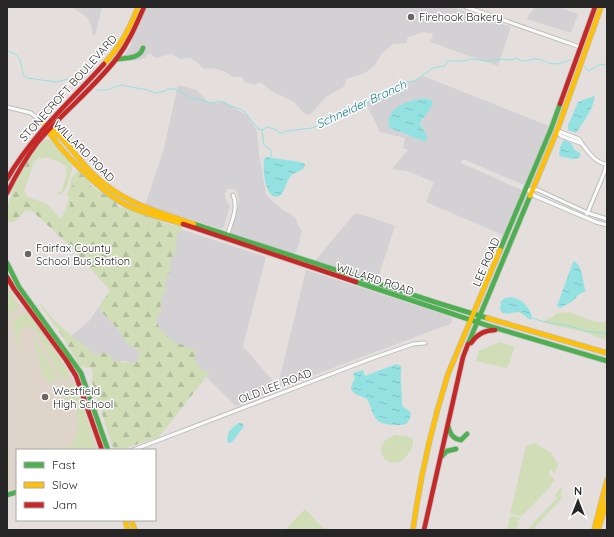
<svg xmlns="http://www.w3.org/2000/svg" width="614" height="537" font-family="Quicksand,sans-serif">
<defs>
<pattern id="forest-firs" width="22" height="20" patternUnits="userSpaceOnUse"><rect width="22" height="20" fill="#d0ddb7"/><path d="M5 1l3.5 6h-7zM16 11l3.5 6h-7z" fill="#b2be9d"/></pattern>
<pattern id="water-ripples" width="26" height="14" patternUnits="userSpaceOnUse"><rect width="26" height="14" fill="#94e1e2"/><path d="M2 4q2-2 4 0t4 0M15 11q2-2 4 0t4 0" fill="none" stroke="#7fc1c2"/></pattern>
</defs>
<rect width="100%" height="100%" fill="#e4dfdc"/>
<g fill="#d3d1d4" fill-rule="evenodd">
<polygon points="71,7 102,7 95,35 92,34 92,27 87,17"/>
<polygon points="146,7 451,7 511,27 498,66 430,42 433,34 424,32 408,37 406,43 393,44 382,53 375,65 365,73 346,79 345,86 326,97 311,114 306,115 294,102 273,92 260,82 254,85 245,82 242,77 233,77 226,72 213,68 204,69 197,62 190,58 180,59 171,54 156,58 149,53 145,58 139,60 121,61 132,43 131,42"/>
<polygon points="535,7 559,7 578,14 571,33 527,19 529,15"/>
<path d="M423,76L549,126L524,185L463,159L461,163L522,190L503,235L426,202L434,182L407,171L392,169L408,150L403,148L405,138L380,132L366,103ZM425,98L432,101L433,102L421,122V126L427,136L423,141L401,133L416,100Z"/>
<polygon points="178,85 197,90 209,103 217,103 223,101 248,116 257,131 259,154 266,194 274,203 287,213 288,212 296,218 297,224 302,230 297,251 293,254 231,233 239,203 238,193 234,189 228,189 225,193 225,199 230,206 224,227 221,229 145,205 163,152"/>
<polygon points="355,213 373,218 395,226 377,281 315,261"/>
<polygon points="177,228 266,257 243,346 272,380 269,393 236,406 152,324"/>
<polygon points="306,270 449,316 452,319 452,322 450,324 277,389"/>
<polygon points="98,308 115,326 128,344 140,352 137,362 132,363 125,361 117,362 97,356 71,336 90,320"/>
</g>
<polygon fill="#dfd4ca" points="7,285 19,304 30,314 43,332 50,343 67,368 70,375 76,384 86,408 88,420 98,450 17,450 17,488 7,491"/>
<g fill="#d0ddb7">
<polygon points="47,139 50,140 73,166 66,189 61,194 57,194 58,191 61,192 67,173 65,172 67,166 62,165 60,162 46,157 43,159 38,157 36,161 34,161 24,192 26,193 25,196 47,204 60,218 64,215 63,212 65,212 69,196 66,195 69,191 71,181 74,182 70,216 67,223 64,225 57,223 40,210 28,203 20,192 20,189 22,183 32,160 29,159 43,141"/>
<polygon points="7,287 17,302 18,307 19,306 17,309 8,316 7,315 9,312 7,307"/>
<path d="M569,312C582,316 593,324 607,322V340C598,338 589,333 580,331C568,328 556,327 544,322L548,318L553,317L557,313Z"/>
<path d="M26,313L29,315L66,368L68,373V377L69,376L64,380L62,379L36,331L31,327L26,326C16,331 20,339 22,348L20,350L12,321L23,314Z"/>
<polygon points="35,339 36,340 57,377 55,382 48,382 44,378 34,341"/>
<polygon points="499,342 513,346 514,348 509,365 506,368 476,361 479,351"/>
<path d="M72,384L77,386L96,450H65L67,445L72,447C78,433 80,422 76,407L70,409L68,402L65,398L68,392L67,386Z"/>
<path d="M396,435L407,436L413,440C414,445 411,450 408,454C391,479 364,444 396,435Z"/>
<polygon points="535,443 551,453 558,464 555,474 551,470 548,473 555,480 551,483 552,485 522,516 510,514 526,446"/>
<polygon points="561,488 562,491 560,495 563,497 534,528 533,530 528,530 528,529 557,498 555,495 558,492 557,491"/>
<polygon points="305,509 325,530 285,530"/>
<polygon points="510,516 520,518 517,522 519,524 515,529 515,530 507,530"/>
</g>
<path fill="url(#forest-firs)" d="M29,159L32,160L22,183L20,189V192L28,203L40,210L57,223L64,225L67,223L70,216V204L73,182L71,181V179L76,172H79L89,181L91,186L116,202L117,206L156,218C162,224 173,224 181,227L182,229L181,233L178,232L175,247H177L176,251H174L169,268L172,269L170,273H168L164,288L167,289L166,293L163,292L160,308L162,309L161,313L159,312L156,322L158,323V326L174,343L185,345V347L197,351V353H195L194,359L196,360V363L204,371L210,372L159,437L120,450H115L112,445L92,382L93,372L91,367L86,368L80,366L61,334L40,305L41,304C56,325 77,340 97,356C102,352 104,352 111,355V359C117,362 131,364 137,362L140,352L128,344L115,326L98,308L110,290L67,243L31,210L25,211L14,222H7C7,195 16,181 29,159Z"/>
<g fill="url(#water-ripples)">
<path d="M594,96C597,103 581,126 576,133L568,130V125L578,102Z"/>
<path d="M425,98L431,100L433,102C431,111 423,116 420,124L427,136V141H423L390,128C382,108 410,100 425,98Z"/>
<polygon points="564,140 571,143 574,149 581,154 579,158 572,159 559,156 560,147"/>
<path d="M266,157L300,162L305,164L304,168C299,172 294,172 290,177C285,184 285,193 278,197L272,196C264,187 263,171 264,159Z"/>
<path d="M574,261C584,267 582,283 586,291L578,295L573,301L560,308L557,306L573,262Z"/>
<path d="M511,297C522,299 527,305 532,315L531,320C527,318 520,311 518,312C510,312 506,317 500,310L501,301L505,298Z"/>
<path d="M396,364L401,366C402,371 400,375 401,380C401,388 402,396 402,404L403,407L407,409L411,413C410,417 410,421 406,424C401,426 383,425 378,421C372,416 371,405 367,399L355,394L351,389L352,384L355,378L353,373L363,370L365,376Z"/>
<path d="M240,423H242L244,426L233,441L230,443H228C225,434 232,426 240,423Z"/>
</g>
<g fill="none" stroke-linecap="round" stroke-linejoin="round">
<g stroke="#94e1e2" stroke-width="1">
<path d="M7,51C24,55 19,63 24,76L27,78L56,82L68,79L79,82"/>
<polyline points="585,66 587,70 589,71 598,65 607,64"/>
<polyline points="97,90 107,90 120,85 148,90 155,93 165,91 168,89 174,89 183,93 190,98 197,99 212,103 219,101 223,102 231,106 240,109 245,112 258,129 262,130"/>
<path d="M262,130L268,127L277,130L279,133H283L286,131L312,128L320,125L326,120L332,119L351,109L374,100L406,82L414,81L433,68L445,66L447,61H462L472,59L487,61L500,59L511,60L516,58C526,65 528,58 537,59C543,59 548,64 555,64C559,64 565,62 570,60"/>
<polyline points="262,131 264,145 271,150 271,157"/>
<polyline points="532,318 541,321 570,326 583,330 584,331 605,333 607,336"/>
</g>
<g stroke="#bebdbd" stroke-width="5">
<g id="street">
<polyline points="466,7 580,47"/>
<polyline points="7,107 31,113 45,125"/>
<path d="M557,131L561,132L579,139C581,143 593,159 598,161C601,163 604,164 607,164"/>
<polyline points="557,131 561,136 580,143"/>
<polyline points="527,189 535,196 596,222 607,225"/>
<polyline points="531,189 538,190 588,213 607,219"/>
<polyline points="587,214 605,171 606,164"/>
<path d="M227,236C231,223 239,208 233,195"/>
<polyline points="133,450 370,359 413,344 425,343"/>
</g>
</g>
<g stroke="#bebdbd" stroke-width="6">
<g id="fast">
<path d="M116,59C126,58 140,59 143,48"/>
<polyline points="194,224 441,304 487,318"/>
<polyline points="500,250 551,129 560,104"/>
<polyline points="7,263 19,287 81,373 108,450"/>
<polyline points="356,282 489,326 607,361"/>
<polyline points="468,344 530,196"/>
<path d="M448,426C450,434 453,439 461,440L467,434"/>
<polyline points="441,457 447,451 456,449"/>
<polyline points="7,495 17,492"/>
</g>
</g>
<g stroke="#bebdbd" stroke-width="6">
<g id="slow">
<path d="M104,64C121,45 129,30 138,7"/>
<path d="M45,125C57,149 103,194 128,206C145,214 165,218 183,224"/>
<path d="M45,125C64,136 75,156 90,171C122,203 153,210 194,224"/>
<polyline points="530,196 557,131 601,7"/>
<polyline points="487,318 607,353"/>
<polyline points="125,520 128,530"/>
<polyline points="131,520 135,530"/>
<path d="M413,530C420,477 432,425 448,374L500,250"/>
<polyline points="594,530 607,480"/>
<polyline points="598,530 607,501"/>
</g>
</g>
<g stroke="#bebdbd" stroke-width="6">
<g id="jam">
<polyline points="560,104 595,7"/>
<path d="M7,179C34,133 69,103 104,64"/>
<path d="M7,193C16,175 25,159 37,143C62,113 93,89 117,58C129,42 136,25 144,7"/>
<polyline points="183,224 356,282"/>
<polyline points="7,277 14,289 66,360 76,376 102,450"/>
<path d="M471,343C477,334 484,330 495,330"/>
<polyline points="424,530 463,357 468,344"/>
</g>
</g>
<use href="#street" stroke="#fbfafa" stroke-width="3"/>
<use href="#fast" stroke="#4caf50" stroke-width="4.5"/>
<use href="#slow" stroke="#ffc107" stroke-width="4.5"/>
<use href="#jam" stroke="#c62828" stroke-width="4.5"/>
</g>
<g fill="#686766" stroke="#fff" stroke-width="1.5">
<circle cx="411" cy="17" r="4"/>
<circle cx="28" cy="254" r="4"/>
<circle cx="45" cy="397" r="4"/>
</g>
<g text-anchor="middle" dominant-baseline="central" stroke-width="3" stroke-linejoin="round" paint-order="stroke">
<g font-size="11" fill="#262626" stroke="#fff" text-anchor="start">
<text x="419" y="17">Firehook Bakery</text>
<text x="36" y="248">Fairfax County<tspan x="36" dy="13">School Bus Station</tspan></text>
<text x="53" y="391">Westfield<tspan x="53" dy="13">High School</tspan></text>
</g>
<g font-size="11" fill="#262626" stroke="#fff">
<text transform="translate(68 88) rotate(-48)">STONECROFT BOULEVARD</text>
<text transform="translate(84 151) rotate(45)">WILLARD ROAD</text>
<text transform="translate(486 262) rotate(-67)">LEE ROAD</text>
<text transform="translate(375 279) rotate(18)">WILLARD ROAD</text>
<text transform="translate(275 386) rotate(-21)">OLD LEE ROAD</text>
</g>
<g font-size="12" font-style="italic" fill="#167f8b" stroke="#fff">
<text transform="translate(361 104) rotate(-25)">Schneider Branch</text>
</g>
</g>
<rect width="614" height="537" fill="none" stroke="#262626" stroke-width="16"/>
<rect x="16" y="449" width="140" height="72" fill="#ffffff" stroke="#a8a8a8"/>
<rect x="24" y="462" width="20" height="6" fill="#4caf50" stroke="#a8a8a8"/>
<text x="52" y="469" font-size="12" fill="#262626">Fast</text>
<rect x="24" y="482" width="20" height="6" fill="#ffc107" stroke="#a8a8a8"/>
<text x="52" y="489" font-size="12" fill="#262626">Slow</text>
<rect x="24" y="502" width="20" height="6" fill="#c62828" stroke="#a8a8a8"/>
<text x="52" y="509" font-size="12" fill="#262626">Jam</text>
<g transform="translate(578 501)" stroke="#ffffff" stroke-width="3" paint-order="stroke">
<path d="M0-3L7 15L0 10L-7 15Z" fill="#262626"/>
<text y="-6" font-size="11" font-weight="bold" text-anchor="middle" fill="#262626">N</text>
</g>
</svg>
